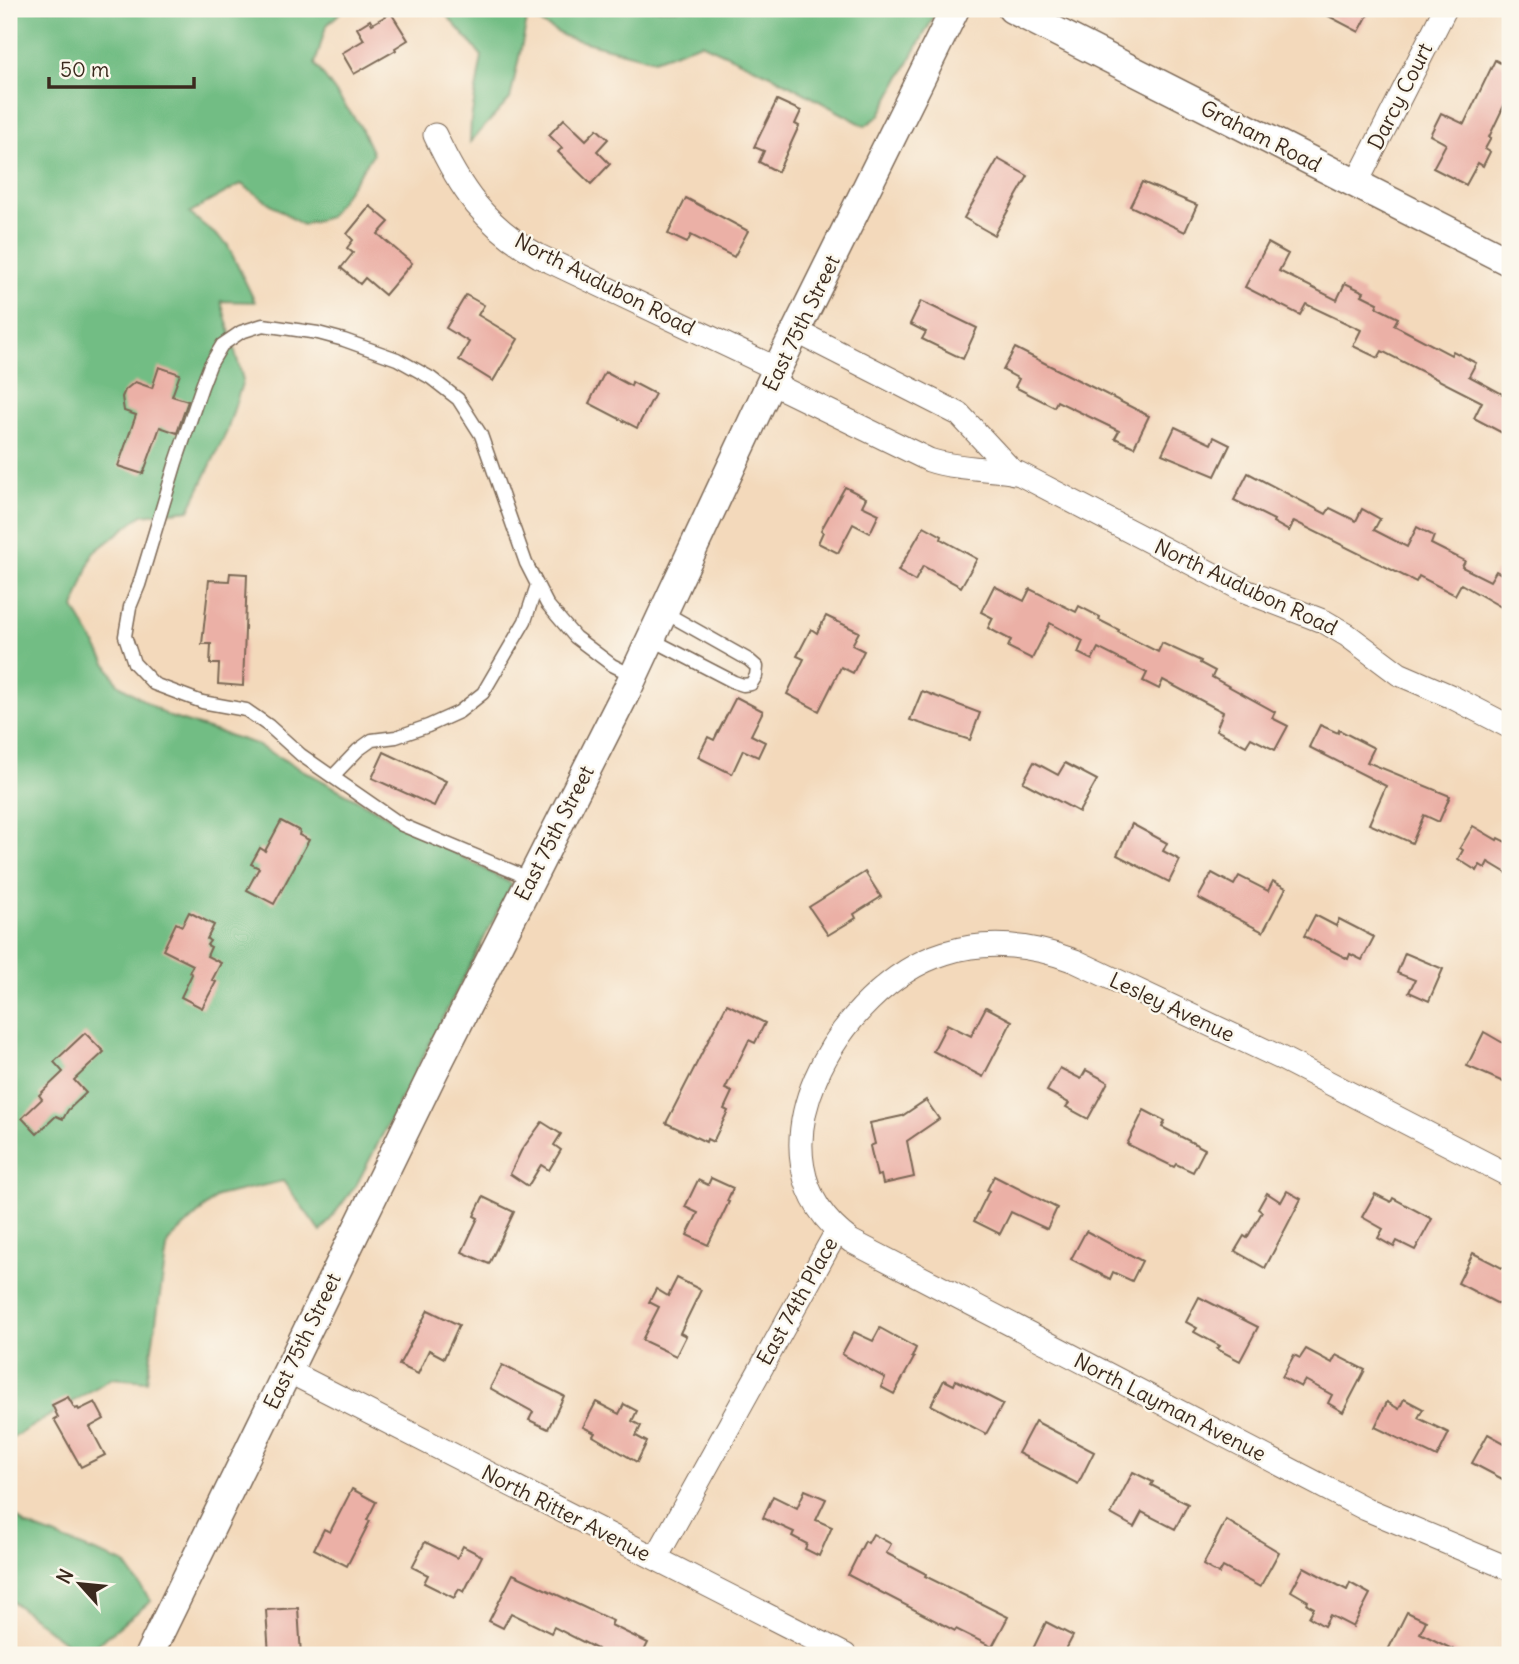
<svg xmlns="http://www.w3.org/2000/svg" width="1519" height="1664" font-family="Delius,sans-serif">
<rect width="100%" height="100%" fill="#fbf7ec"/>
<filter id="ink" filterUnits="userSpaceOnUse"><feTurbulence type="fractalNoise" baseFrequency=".0143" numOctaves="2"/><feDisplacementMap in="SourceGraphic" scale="14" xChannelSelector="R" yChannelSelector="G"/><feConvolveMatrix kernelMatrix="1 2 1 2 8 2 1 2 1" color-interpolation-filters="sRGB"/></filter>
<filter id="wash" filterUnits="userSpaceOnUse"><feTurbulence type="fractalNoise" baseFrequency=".00686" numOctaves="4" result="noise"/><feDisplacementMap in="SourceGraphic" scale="28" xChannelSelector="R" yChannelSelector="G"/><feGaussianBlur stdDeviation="1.57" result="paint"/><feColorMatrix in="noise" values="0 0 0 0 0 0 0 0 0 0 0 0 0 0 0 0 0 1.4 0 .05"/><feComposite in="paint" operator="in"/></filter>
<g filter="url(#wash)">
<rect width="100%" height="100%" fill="#f3d9bb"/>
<g fill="#72bd84" stroke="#567451" stroke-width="2">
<polygon points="9,9 344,9 326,26 315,64 360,126 373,154 329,217 302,225 241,184 189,213 227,244 255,302 221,301 243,380 227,431 189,510 142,515 93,553 74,608 118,684 170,717 253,743 512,884 358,1182 321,1232 283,1181 217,1196 168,1242 147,1381 112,1378 9,1440"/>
<polygon points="441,9 938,9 879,116 865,126 773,76 701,43 654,60 566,37 528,16 510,99 470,142 471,120 482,56"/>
<polygon points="9,1509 25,1525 124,1563 151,1601 85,1654 61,1639 9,1599"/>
</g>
<g id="blocks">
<g fill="#ebb0a6">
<polygon points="1315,9 1371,9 1359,32"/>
<polygon points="391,13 408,40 395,48 396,50 354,74 342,53 364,40 357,28 370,20 372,24"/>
<polygon points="1495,60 1510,68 1510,93 1489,137 1491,138 1485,149 1490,152 1483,166 1478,163 1466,185 1433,168 1446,144 1430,135 1441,113 1464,124"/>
<polygon points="777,100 801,111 795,124 799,126 778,172 759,162 764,151 754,147"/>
<polygon points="564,119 586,140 597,129 608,139 597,151 610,164 591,184 558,152 562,148 549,135"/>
<polygon points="998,159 1028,176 994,235 964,218"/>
<polygon points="1142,182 1197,205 1185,232 1130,206"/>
<polygon points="686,198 748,231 734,257 691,235 687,243 668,234"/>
<polygon points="370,206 389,222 378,234 412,263 385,295 365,278 360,284 341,268 353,253 347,248 353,240 347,234"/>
<polygon points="1268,243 1288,254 1279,271 1337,300 1345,283 1364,292 1362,295 1378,303 1376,307 1398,318 1394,325 1451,355 1453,351 1476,363 1469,376 1510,398 1510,437 1474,418 1482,402 1382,351 1378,358 1353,346 1361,330 1306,304 1300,315 1245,287"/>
<polygon points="466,295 484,305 478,315 518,339 493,381 459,360 469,342 446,328"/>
<polygon points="921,301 977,328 963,359 922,339 926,332 910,324"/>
<polygon points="1015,348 1149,416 1134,447 1115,438 1119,431 1057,401 1054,407 1015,387 1019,379 1003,370"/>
<polygon points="159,367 180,374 172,396 188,401 177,433 160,427 143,474 118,466 136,415 124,411 122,397 125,390 135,382 152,388"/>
<polygon points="605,372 631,386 632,382 655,394 637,428 589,403"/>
<polygon points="1175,427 1211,444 1214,437 1230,445 1215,476 1162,454"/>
<polygon points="1248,473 1326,514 1330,508 1356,521 1362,509 1380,519 1374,530 1407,547 1417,527 1434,536 1431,544 1465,561 1462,567 1490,581 1496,571 1510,579 1510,612 1461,584 1455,595 1419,576 1416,582 1294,521 1289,531 1273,522 1274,520 1234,500"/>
<polygon points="845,487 866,498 862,506 879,514 870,533 853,524 838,553 818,543 823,532 821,530"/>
<polygon points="924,526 942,536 941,539 977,559 961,587 923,566 915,581 898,571"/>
<polygon points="230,573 247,574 243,686 218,684 219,664 210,664 211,644 202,644 209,580 229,581"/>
<polygon points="994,586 1024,601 1030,589 1076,612 1079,606 1100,617 1099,620 1119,630 1118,632 1158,652 1162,643 1201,661 1200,663 1215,671 1212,677 1275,712 1272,718 1288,726 1275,750 1251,738 1246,746 1216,730 1223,712 1163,680 1159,689 1143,681 1147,673 1098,648 1092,660 1078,653 1083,641 1050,623 1032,659 1008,647 1011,640 988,628 993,618 981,612"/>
<polygon points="826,616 859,632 852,645 864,651 853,673 841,667 819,711 787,694 804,659 797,656 811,629 817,633"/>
<polygon points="922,691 980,713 970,740 910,720"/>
<polygon points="736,697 763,711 751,735 765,742 758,757 743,750 732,774 698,757 708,737 714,740"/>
<polygon points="1320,725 1338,733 1339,730 1374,748 1367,762 1450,796 1439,822 1424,815 1412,843 1369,824 1386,786 1309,747"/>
<polygon points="384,752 446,781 434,806 372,778"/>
<polygon points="1034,762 1058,775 1065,763 1097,780 1079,812 1023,782"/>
<polygon points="281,821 300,831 299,835 309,840 274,904 247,890 259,868 251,864 260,848 265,851"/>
<polygon points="1132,824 1167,843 1163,851 1180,860 1169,882 1117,855"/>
<polygon points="1473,826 1497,840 1498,838 1510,844 1510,875 1488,862 1485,868 1480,865 1477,871 1458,859 1463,850 1460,848"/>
<polygon points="865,872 881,897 854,914 856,918 828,935 809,907"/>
<polygon points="1212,873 1234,885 1239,876 1268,891 1273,881 1286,888 1263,932 1198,898"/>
<polygon points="189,912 214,925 207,939 210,941 207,945 211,947 207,956 221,963 212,980 216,982 202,1008 181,997 192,974 189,972 193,965 163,950 176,923 182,926"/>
<polygon points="1315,915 1336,926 1339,919 1374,937 1362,960 1350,954 1348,959 1304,936"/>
<polygon points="1405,953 1443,969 1429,1001 1409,992 1415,980 1397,973"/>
<polygon points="727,1004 765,1023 755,1043 749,1040 725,1089 732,1092 724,1109 728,1111 713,1142 707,1139 706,1142 666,1123"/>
<polygon points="986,1007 1012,1021 983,1077 933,1051 947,1024 971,1036"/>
<polygon points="1484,1032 1510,1047 1510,1085 1467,1066"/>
<polygon points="85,1033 104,1052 74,1080 86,1093 68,1110 63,1119 56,1116 37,1134 22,1118 42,1099 39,1095 63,1072 54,1062"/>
<polygon points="1060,1068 1081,1079 1086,1070 1108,1082 1088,1119 1066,1107 1069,1103 1047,1091"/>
<polygon points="926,1100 939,1119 907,1141 914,1177 883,1184 881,1175 877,1176 870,1146 875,1144 870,1123 902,1116"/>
<polygon points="1144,1110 1165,1121 1162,1127 1205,1149 1193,1172 1176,1164 1174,1167 1127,1144"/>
<polygon points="542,1122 561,1134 554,1145 561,1150 549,1170 541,1165 528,1186 510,1174 521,1151"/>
<polygon points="994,1176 1057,1208 1047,1229 1011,1212 1000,1234 974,1221 989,1191 987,1190"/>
<polygon points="711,1178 733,1188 727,1201 729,1202 708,1245 687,1235 698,1213 685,1207 698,1180 708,1185"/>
<polygon points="1287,1191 1301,1199 1265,1268 1235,1251 1244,1236 1247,1238 1262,1212 1258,1209 1267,1193 1281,1202"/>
<polygon points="1375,1194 1391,1202 1393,1198 1432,1219 1415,1250 1397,1241 1394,1247 1378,1238 1383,1229 1362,1217"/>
<polygon points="483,1197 514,1212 489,1264 462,1252 478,1218 474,1216"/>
<polygon points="1086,1231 1142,1261 1132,1281 1113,1272 1110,1279 1071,1259"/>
<polygon points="1473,1253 1510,1272 1510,1310 1458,1283"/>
<polygon points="677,1278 701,1290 680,1333 686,1336 676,1356 642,1340 659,1307 649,1302 656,1289 668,1296"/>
<polygon points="1199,1297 1258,1327 1240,1361 1217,1349 1220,1346 1194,1332 1197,1328 1186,1322"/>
<polygon points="428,1310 459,1325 444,1358 429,1350 418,1374 399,1365"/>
<polygon points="880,1328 916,1348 912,1357 914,1358 894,1394 881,1387 885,1378 842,1354 854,1332 873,1341"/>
<polygon points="1306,1349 1332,1363 1336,1355 1365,1370 1343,1412 1328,1403 1332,1395 1305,1380 1301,1387 1282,1377 1294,1355 1300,1358"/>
<polygon points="502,1365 564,1396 548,1429 529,1420 533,1412 490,1388"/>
<polygon points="944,1380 954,1385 956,1380 1003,1404 986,1434 931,1405"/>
<polygon points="68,1397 75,1409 78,1408 79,1410 95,1402 104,1419 90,1427 105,1455 81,1467 54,1419 58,1417 52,1405"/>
<polygon points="1404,1399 1423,1409 1418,1418 1449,1433 1437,1457 1375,1427 1387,1402 1399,1409"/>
<polygon points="596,1402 619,1414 624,1404 637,1411 632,1421 641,1426 636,1436 647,1442 637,1462 593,1436 595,1433 583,1427"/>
<polygon points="1035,1421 1094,1452 1078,1484 1018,1453"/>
<polygon points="1488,1434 1510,1446 1510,1483 1472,1463"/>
<polygon points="1133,1472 1153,1482 1151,1485 1188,1504 1175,1529 1142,1512 1134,1527 1111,1514"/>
<polygon points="352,1489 376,1502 367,1520 370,1521 347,1566 314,1549 324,1529 330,1532"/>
<polygon points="805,1490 826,1499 816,1520 832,1527 819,1556 805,1549 807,1544 792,1536 794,1532 763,1518 773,1496 797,1508"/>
<polygon points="1226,1520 1279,1552 1260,1587 1223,1567 1219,1574 1203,1565"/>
<polygon points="873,1534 891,1544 886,1553 926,1574 925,1576 1008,1617 992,1647 956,1629 955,1631 848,1575 865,1541 868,1543"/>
<polygon points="425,1542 457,1558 463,1546 482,1556 464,1592 459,1589 454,1598 424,1583 428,1575 412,1567"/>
<polygon points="1304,1567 1347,1590 1350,1583 1370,1594 1353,1627 1330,1615 1324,1626 1309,1617 1314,1608 1307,1604 1308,1601 1291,1591"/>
<polygon points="513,1574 613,1621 611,1625 648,1643 642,1655 594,1655 597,1649 554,1627 551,1633 511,1613 503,1628 489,1621"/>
<polygon points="298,1608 301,1655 269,1655 266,1610"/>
<polygon points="1407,1612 1426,1621 1420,1633 1464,1655 1399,1655 1388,1650"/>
<polygon points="1046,1622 1073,1636 1063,1655 1030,1655"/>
</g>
</g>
</g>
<g filter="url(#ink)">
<use href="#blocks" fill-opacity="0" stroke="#7b6755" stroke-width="2"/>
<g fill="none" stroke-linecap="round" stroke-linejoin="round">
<g stroke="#7b6755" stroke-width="15">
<g id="service">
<polyline points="651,639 734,682 743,685 751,684 756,676 757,667 749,660 664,612"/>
<polyline points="333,776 358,750 372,740 396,737 428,726 459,712 483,693 525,621 537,585"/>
<polyline points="531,879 402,825 301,755 269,726 246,710 202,702 154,684 134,663 125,636 130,607 139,585 176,462 202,386 210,365 222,345 241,332 263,325 318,333 344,340 397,359 431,378 458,399 481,435 526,563 547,604 575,637 612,665 634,676"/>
</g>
</g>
<g stroke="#7b6755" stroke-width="25">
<g id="minor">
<path d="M435,135C460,189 485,226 539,256L777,369"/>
<polyline points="1356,184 1445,9"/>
<polyline points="796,331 959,414 1014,473"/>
<path d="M771,383L929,460C956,469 989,468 1018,473L1245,591L1325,622L1347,635L1399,674L1450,696L1510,727"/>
<path d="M1510,1176L1279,1057L1075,961C1033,945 990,939 945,953C839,986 737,1160 851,1241L1366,1509L1510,1569"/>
<polyline points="288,1371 845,1655"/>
<polyline points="656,1558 837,1231"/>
</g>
</g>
<g stroke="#7b6755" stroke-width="31">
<g id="tertiary">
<polyline points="1012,9 1510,262"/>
<polyline points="149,1655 434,1071 627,690 777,369 955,9"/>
</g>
</g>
<use href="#service" stroke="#fff" stroke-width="12"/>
<use href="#minor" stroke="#fff" stroke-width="23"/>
<use href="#tertiary" stroke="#fff" stroke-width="28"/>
</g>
</g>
<g text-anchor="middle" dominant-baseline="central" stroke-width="5" stroke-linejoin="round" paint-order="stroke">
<g font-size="21" fill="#3b2a1e" stroke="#fbf7ec">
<text transform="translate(1400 96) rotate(-63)">Darcy Court</text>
<text transform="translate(1261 136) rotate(27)">Graham Road</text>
<text transform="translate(605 284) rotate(27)">North Audubon Road</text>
<text transform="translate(801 323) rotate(-64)">East 75th Street</text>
<text transform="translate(1246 587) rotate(25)">North Audubon Road</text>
<text transform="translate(554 833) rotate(-63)">East 75th Street</text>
<text transform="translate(1172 1007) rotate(25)">Lesley Avenue</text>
<text transform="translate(797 1301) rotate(-61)">East 74th Place</text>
<text transform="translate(302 1341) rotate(-64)">East 75th Street</text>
<text transform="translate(1170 1407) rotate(27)">North Layman Avenue</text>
<text transform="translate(566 1513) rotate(27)">North Ritter Avenue</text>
</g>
</g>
<rect width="1519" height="1664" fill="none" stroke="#fbf7ec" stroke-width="35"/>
<g transform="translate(80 1584) rotate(297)" stroke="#fbf7ec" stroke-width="5" paint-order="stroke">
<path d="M0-5L12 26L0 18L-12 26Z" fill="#3b2a1e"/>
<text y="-10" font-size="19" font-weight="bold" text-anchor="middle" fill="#3b2a1e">N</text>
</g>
<path d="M49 77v10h145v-10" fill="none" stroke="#3b2a1e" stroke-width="3.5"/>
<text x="60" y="77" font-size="21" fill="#3b2a1e" stroke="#fbf7ec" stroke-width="5" paint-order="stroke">50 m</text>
</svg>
